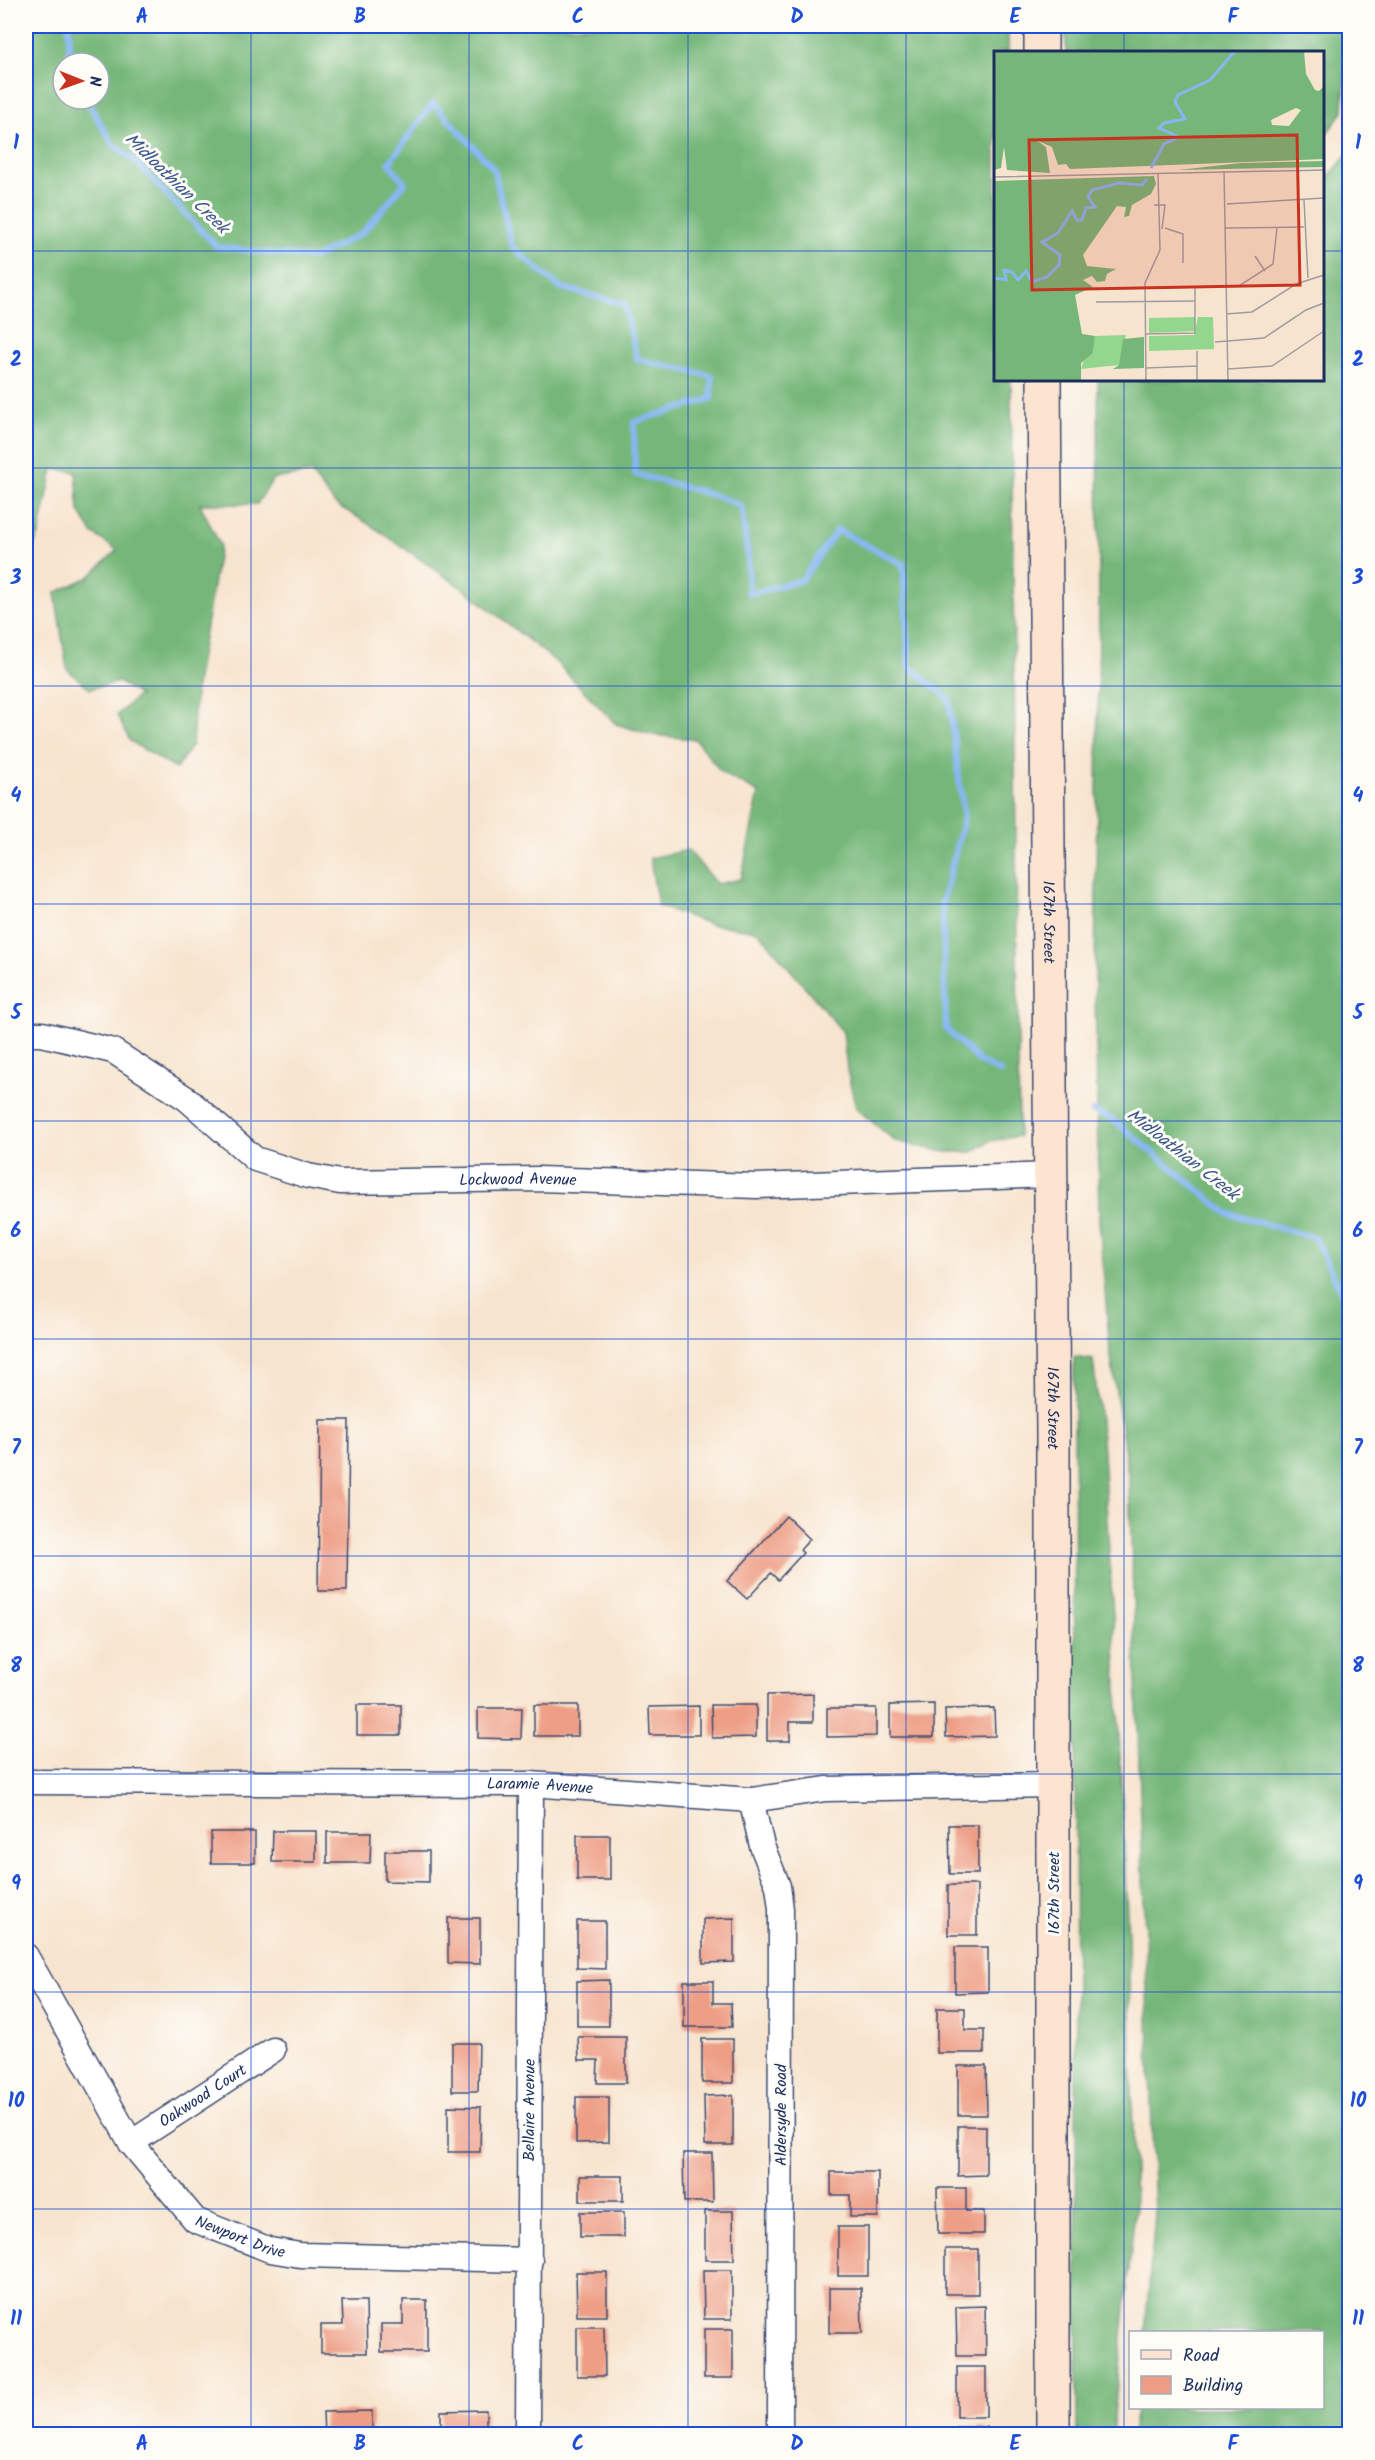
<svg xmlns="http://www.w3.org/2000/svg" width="1375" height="2460" font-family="Kalam,sans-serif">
<rect width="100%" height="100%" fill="#fdfcf7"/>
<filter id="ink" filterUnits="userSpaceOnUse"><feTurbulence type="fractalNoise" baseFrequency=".0167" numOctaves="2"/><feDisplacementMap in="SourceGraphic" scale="12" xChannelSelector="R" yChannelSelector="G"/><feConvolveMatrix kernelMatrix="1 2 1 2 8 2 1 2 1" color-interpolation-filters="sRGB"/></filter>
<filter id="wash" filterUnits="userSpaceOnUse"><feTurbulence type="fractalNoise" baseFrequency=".008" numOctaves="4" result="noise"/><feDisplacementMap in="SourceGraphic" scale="24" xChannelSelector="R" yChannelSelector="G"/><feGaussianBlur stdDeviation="1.35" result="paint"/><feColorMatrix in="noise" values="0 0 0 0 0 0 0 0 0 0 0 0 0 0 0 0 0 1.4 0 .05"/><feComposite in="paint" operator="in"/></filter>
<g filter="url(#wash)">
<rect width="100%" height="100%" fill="#f7e4ce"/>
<g fill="#76b779" stroke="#48736c" stroke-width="1.5" fill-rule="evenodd">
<path d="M26,26H1008V52H996V380H1011L1019,1136L990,1141L972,1152H945L895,1141L856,1108L847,1070L843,1032L758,931L710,924L658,906L650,858L688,850L717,884L741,879L759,793L722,773L695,739L653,735L616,724L555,661L469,593L369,524L335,504L311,473L273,479L257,504H200L220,545L196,684L192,745L176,769L130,741L117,715L139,695L119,682L90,689L67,669L55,593L89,577L117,550L92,533L79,511L76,472L53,469L39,535L26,559ZM63,63H99V99H63Z"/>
<polygon points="1066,26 1349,26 1349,65 1345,72 1343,112 1323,138 1322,52 1066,52"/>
<polygon points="1349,153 1349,2434 1132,2434 1136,2408 1322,2408 1322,2332 1145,2332 1155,2215 1129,1481 1110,1351 1099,1220 1095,986 1099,608 1098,380 1322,380 1323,183"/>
<polygon points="1074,1357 1093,1360 1102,1438 1116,1664 1128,1938 1135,2210 1112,2434 1077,2434"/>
</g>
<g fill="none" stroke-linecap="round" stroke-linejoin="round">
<g stroke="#87b7f3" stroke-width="6">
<polyline points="69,26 69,63"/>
<polyline points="86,99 112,143 139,165 217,247 314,258 362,233 405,183 389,163 433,103 494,169 512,247 559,287 624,304 637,359 712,376 711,399 634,422 635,474 710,494 741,505 748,558 749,594 802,580 837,530 903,564 909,666 949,699 964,818 942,903 946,1029 980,1062 1000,1072"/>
<polyline points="1093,1111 1112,1119 1227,1213 1315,1238 1350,1310"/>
</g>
</g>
<g id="blocks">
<g fill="#ee9e85">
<polygon points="320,1420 349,1420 347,1591 318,1591"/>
<polygon points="786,1516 810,1539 800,1550 803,1553 778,1580 771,1573 747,1599 727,1581"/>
<polygon points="813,1694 813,1722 790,1722 790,1741 767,1741 767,1695"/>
<polygon points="934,1704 934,1737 890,1737 890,1705"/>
<rect x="357" y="1705" width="44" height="30"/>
<rect x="534" y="1705" width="44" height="31"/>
<polygon points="711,1705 756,1705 756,1737 712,1738"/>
<polygon points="699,1706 699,1735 650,1735 649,1707"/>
<polygon points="478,1708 522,1708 521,1739 478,1738"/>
<polygon points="827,1708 876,1708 876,1736 827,1737"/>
<polygon points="994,1708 995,1736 946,1737 945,1709"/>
<polygon points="949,1825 978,1825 978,1874 950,1874"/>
<polygon points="273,1831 316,1831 316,1862 272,1862"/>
<rect x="211" y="1832" width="44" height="31"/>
<polygon points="327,1832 371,1832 370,1863 327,1863"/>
<rect x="577" y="1835" width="33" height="45"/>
<polygon points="385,1851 429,1851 429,1882 385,1881"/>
<rect x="948" y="1885" width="29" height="50"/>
<polygon points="448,1918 480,1918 480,1964 448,1963"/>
<polygon points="734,1918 734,1962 703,1963 703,1919"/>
<polygon points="577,1921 605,1921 605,1969 577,1968"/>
<polygon points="955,1947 988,1947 988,1992 955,1993"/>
<polygon points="609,1980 609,2026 577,2026 577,1981"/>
<polygon points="684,1981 713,1981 713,2003 731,2003 732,2027 684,2027"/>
<polygon points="937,2008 965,2008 965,2030 984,2030 984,2053 937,2053"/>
<polygon points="578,2037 626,2037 626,2083 597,2083 598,2060 579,2060"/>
<rect x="702" y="2039" width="31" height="44"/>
<polygon points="452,2043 479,2043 478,2091 452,2091"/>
<polygon points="958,2066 986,2066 987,2115 958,2115"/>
<polygon points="733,2095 733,2145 705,2145 704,2096"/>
<polygon points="576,2097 609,2097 609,2142 576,2143"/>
<polygon points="448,2106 481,2107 480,2152 448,2152"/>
<polygon points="958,2126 986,2126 986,2175 958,2176"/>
<polygon points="683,2153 712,2153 713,2202 684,2202"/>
<polygon points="831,2172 878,2172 878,2217 850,2217 850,2195 831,2195"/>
<rect x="580" y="2176" width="43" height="25"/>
<polygon points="937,2188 966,2188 966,2211 984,2211 984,2234 938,2234"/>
<polygon points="705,2211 733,2211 734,2260 705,2260"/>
<rect x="580" y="2212" width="44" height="25"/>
<rect x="838" y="2227" width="30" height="49"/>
<rect x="945" y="2249" width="33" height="45"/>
<polygon points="703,2270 732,2270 732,2319 704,2319"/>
<polygon points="576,2272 607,2272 607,2316 577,2316"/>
<polygon points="829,2288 861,2288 862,2333 829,2333"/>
<polygon points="403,2300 427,2300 427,2352 381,2352 381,2324 403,2324"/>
<polygon points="342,2301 366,2301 367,2353 321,2353 321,2325 343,2325"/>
<polygon points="985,2306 986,2356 957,2356 956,2307"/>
<polygon points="577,2327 604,2327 605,2376 577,2376"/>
<rect x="704" y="2329" width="29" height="49"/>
<rect x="957" y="2367" width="29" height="50"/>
<polygon points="486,2410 486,2434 441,2434 441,2411"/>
<polygon points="372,2411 372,2434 324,2434 323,2412"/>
<rect x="957" y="2427" width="29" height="7"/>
<rect x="149" y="2432" width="48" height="2"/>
<rect x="206" y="2432" width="48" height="2"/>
<rect x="264" y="2432" width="49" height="2"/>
</g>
</g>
</g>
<g filter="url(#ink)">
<use href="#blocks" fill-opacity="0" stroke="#3c4a6f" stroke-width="1.5"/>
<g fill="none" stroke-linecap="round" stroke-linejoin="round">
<g stroke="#3c4a6f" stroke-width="27">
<g id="street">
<path id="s1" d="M26,1034H42L113,1051L187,1099L255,1159L308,1176L340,1182L538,1179L757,1186L1051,1175"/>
<path id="s2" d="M26,1782L531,1784L751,1800L826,1789L1054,1785"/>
<polyline points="751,1800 762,1846 778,1886 781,1909 780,2434"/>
<path id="s3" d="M26,1956L131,2143L195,2220L270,2250L300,2255L530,2260"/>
<path id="s4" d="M131,2143L273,2050"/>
<path id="s5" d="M528,2434L531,1784"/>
</g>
</g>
<g stroke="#3c4a6f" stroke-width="36">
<g id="secondary">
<polyline points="1041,26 1041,52"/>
<path id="s6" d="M1044,380L1053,1434V2434"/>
</g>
</g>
<use href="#street" stroke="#fff" stroke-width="24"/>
<use href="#secondary" stroke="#fde4d0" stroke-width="33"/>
</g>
</g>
<path fill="none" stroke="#1d4ed8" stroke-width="1.5" stroke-opacity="0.55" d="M251,26V2434M469,26V2434M688,26V2434M906,26V2434M1124,26V52M26,251H996M1322,251H1350M1124,380V2434M26,468H1350M26,686H1350M26,904H1350M26,1121H1350M26,1339H1350M26,1556H1350M26,1774H1350M26,1992H1350M26,2209H1350"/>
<g text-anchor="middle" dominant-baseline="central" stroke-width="6" stroke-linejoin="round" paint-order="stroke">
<g font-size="16" fill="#1b2f5e" stroke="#fdfcf7">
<text stroke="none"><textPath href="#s6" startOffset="542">167th Street</textPath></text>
<text stroke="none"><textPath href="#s1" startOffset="534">Lockwood Avenue</textPath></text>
<text stroke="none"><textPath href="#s6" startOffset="1028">167th Street</textPath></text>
<text stroke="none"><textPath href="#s2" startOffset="514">Laramie Avenue</textPath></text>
<text transform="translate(1054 1893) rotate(-90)">167th Street</text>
<text stroke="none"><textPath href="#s4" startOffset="86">Oakwood Court</textPath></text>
<text stroke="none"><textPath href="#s5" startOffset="324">Bellaire Avenue</textPath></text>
<text transform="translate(781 2115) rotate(-90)">Aldersyde Road</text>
<text stroke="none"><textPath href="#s3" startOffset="363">Newport Drive</textPath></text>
</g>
<g font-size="18" font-style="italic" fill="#3b588b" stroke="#fdfcf7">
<text transform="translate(176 184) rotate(44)">Midloathian Creek</text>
<text transform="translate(1182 1155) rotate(38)">Midloathian Creek</text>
</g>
</g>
<g transform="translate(994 51)">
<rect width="330" height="330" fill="#f7e4ce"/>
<path d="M201,266V280L155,282V267ZM204,266H219L220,298L155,300V285L200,284ZM132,284L125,314L87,318L91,306L99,302L101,285Z" fill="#93d68e"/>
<path d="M0,0H310L312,23L321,39L325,40L330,35V108L76,118L72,113L64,114L58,96L42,89L52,96L56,122L13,119L10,96L7,117L0,119ZM302,57L307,59L295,75L278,74L277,69ZM330,110V116L184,119L247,112ZM160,125L162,133L157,143L138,154L135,165L130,166L132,156L123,155L89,204L93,215L122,218L113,223L111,230L103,231L98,225L89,229L99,236L81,244L88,283L101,285L99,302L87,312V330H0V130ZM150,286V317L119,318L125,314L129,288Z" fill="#76b779" fill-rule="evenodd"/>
<path fill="none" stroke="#87b7f3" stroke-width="3" d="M157,117L170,93L185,86L165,77L170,72L191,68L181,51L184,44L216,29L241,0M0,227L12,229L10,219L18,221L24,229L32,220L38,231L53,226L65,214L66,204L48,191L64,182L78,160L83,169H88L92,157L101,156L94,146L98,139L125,132L148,134L153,128"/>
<path fill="none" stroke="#9f9ca1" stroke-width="1.5" d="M230,120L234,330M0,126L330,119M310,149L314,227M233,153L330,147M160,154H171L168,178M171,177L189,183V212M231,177L310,176M261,205L271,220M232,235H245L279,213L283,177M102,251L202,250M232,263L258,261L302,233L330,224M152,283L201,282V236M221,291L270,287L312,259L330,252M203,300V330M152,317L203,315M234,318L278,315L330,280M152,330L151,232L166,199L164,122"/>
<path fill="#c8321e" fill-opacity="0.15" stroke="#c8321e" stroke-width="3" d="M303,84L306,234L38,239L35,89Z"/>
<rect width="330" height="330" fill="none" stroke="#1b2f5e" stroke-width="3"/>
</g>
<rect width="1375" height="2460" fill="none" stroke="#fdfcf7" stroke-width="66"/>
<rect x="1129" y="2331" width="195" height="78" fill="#fdfcf7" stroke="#a3aaba" stroke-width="1.5"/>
<rect x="1141" y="2350" width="30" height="9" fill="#fde4d0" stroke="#a3aaba" stroke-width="1.5"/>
<text x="1183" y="2361" font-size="18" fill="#1b2f5e">Road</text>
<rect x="1141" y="2376" width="30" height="18" fill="#ee9e85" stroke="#a3aaba" stroke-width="1.5"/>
<text x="1183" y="2391" font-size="18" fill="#1b2f5e">Building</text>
<g transform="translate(81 81) rotate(91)"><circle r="28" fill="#fdfcf7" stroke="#a3aaba" stroke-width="1.5"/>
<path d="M0-4.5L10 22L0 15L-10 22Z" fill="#c8321e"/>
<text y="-9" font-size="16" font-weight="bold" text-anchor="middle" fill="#1b2f5e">N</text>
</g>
<rect x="33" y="33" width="1309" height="2394" fill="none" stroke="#1d4ed8" stroke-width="2"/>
<g font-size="20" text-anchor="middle" font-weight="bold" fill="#1d4ed8">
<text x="142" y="23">A</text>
<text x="360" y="23">B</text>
<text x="578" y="23">C</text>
<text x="797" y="23">D</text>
<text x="1015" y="23">E</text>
<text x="1233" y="23">F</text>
<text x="16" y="149">1</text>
<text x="1358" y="149">1</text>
<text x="16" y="366">2</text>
<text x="1358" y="366">2</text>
<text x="16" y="584">3</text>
<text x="1358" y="584">3</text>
<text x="16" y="802">4</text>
<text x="1358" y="802">4</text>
<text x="16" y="1019">5</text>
<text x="1358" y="1019">5</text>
<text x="16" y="1237">6</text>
<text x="1358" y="1237">6</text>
<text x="16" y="1454">7</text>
<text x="1358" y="1454">7</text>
<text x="16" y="1672">8</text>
<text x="1358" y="1672">8</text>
<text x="16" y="1890">9</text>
<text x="1358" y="1890">9</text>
<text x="16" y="2107">10</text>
<text x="1358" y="2107">10</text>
<text x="16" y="2325">11</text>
<text x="1358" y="2325">11</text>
<text x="142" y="2450">A</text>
<text x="360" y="2450">B</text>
<text x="578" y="2450">C</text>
<text x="797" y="2450">D</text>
<text x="1015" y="2450">E</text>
<text x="1233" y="2450">F</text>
</g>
</svg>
